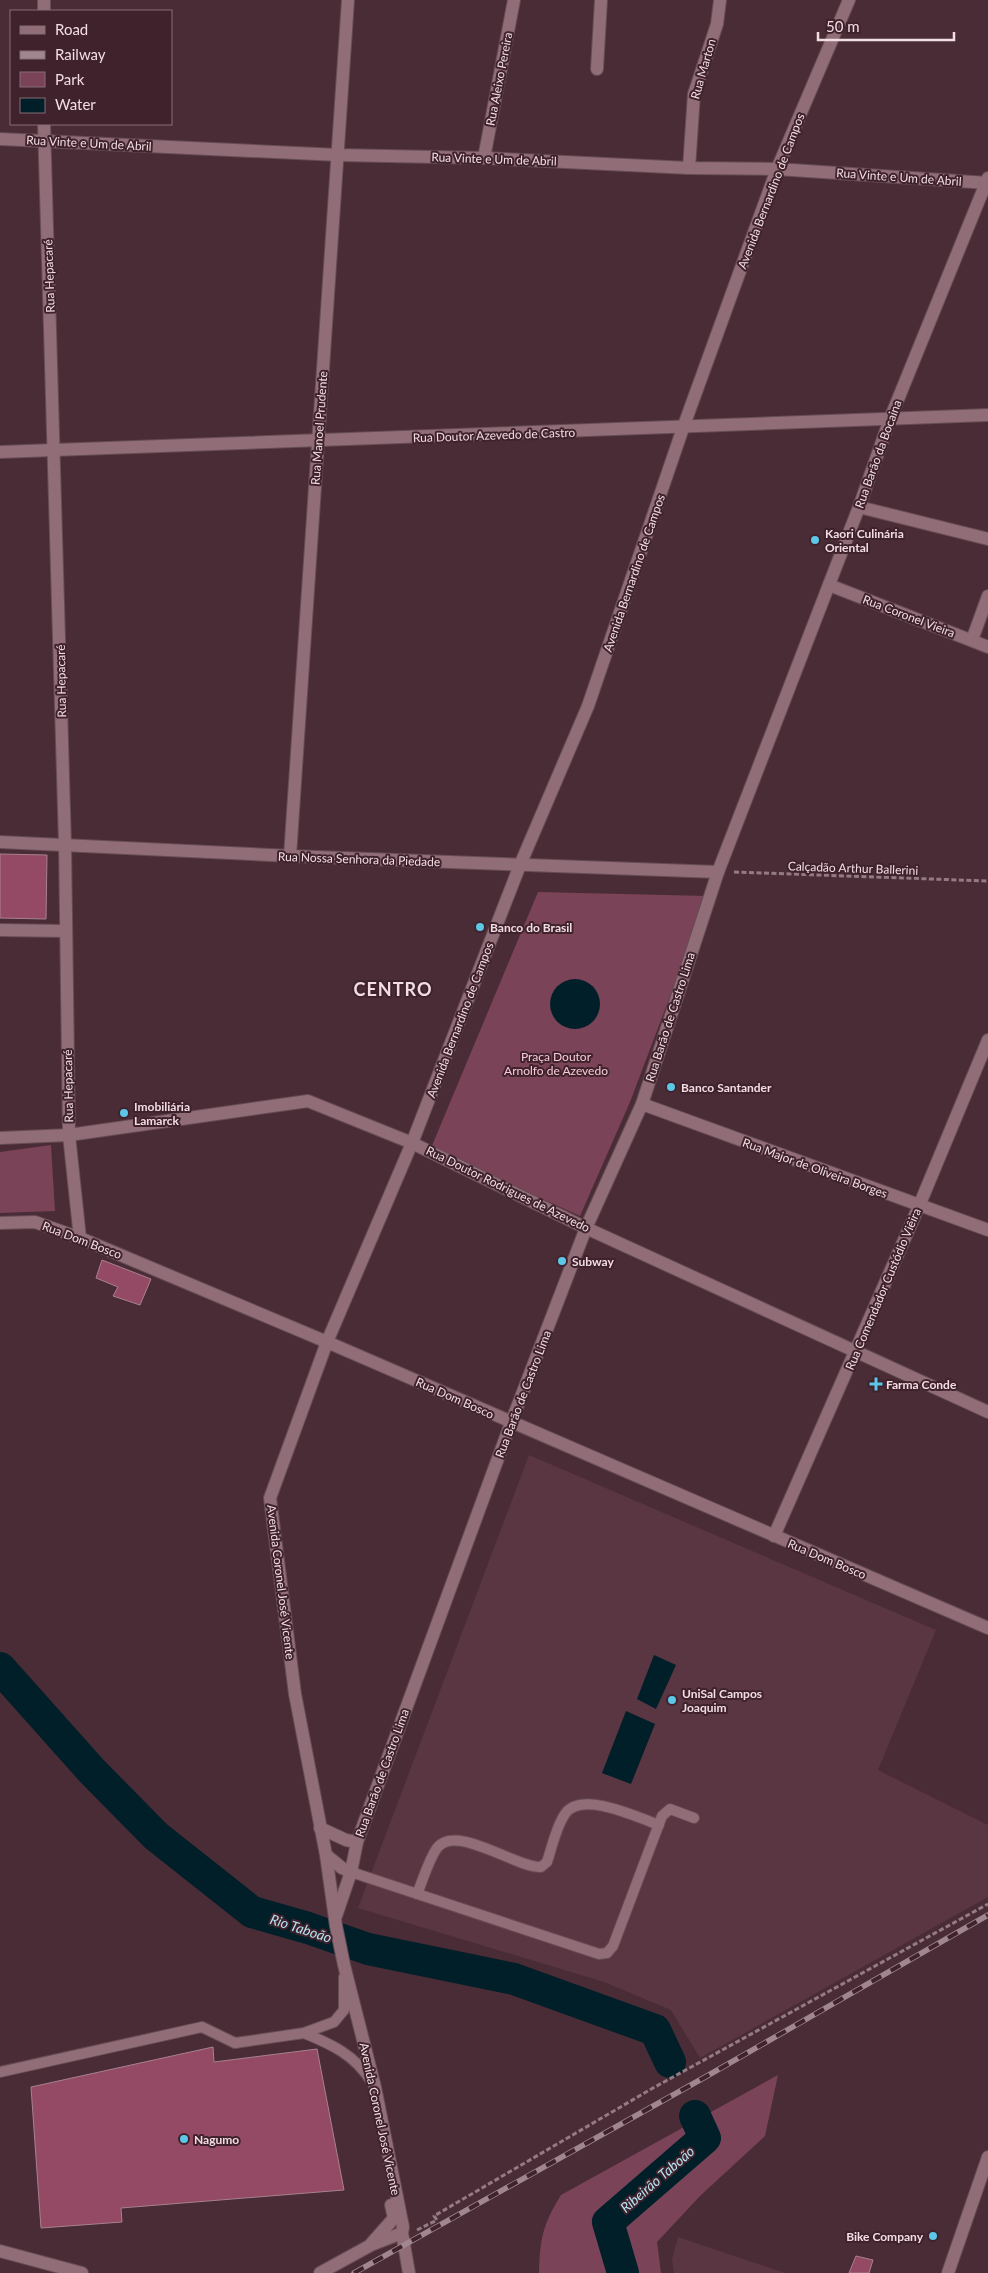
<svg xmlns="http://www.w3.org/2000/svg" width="988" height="2273" font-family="Lato,sans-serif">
<rect width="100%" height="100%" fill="#4a2c36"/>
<g fill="#5a3542">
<polygon points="529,1455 936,1630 878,1770 988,1825 988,1897 700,2058 671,2010 604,1982 358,1908"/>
<polygon points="678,2237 785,2273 674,2273 672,2259"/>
</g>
<g fill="#7b4357">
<polygon points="538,892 708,896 630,1102 580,1216 431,1148"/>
<polygon points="51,1145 55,1211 0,1213 0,1152"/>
<path d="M778,2075L765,2136L700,2196L657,2242L661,2273H539C540,2238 543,2224 561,2195Z"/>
</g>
<g fill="#001f28">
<circle cx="575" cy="1004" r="25"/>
<polygon points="654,1655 676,1665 656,1709 637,1699"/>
<polygon points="626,1711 655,1724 631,1784 602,1773"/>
</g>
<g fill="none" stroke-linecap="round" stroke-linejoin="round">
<g stroke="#001f28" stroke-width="32">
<polyline points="0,1668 91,1770 156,1836 252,1912 308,1928 368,1949 514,1979 655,2030 670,2062"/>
<polyline points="623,2273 608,2222 705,2138 695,2116"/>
</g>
</g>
<g fill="#944964" stroke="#a7828d">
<polygon points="0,854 47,855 46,919 0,918"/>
<polygon points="102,1260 151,1279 140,1305 113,1296 118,1287 96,1278"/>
<polygon points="213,2047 214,2062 317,2049 344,2190 121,2208 122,2222 41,2228 31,2087"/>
<polygon points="856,2256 873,2260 869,2273 849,2273"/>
</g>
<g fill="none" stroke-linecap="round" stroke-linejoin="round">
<g stroke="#664c55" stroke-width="12">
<g id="lane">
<polyline points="351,1872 599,1954 607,1953 613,1946 662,1816 670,1809 694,1818"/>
<path d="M417,1894C423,1880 428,1861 437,1848C456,1823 516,1868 541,1867L547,1862C552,1847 556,1827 565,1814C581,1790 637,1817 659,1825"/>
<path d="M304,2033C331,2044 355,2055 371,2081"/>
<polyline points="0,2072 202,2027 235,2043 304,2033 334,2022 344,2010 344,1977"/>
</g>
</g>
<g stroke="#664c55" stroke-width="14">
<g id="street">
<polyline points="44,0 44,11"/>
<polyline points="597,69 601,0"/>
<polyline points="44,124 65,844 69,1135 80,1238"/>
<polyline points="0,139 338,155 484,158 689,168 777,169 988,183"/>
<polyline points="484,158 514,0"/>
<polyline points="689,168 694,94 717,24 720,0"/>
<polyline points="0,452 988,415"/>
<polyline points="859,507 988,539"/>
<polyline points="829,585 988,647"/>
<polyline points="972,640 988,596"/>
<polyline points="0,842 290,856"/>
<polyline points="718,872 859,507 890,419 988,178"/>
<polyline points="0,930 65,931"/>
<polyline points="642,1104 988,1230"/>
<polyline points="0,1138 69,1135 308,1101 412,1143 327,1342 270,1498 295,1694 326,1855 336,1926 344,1965 375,2087 403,2227 402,2233 409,2273"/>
<polyline points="0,1223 35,1222 80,1238 327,1342 988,1628"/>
<polyline points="774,1536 919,1206 988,1040"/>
<polyline points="320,1828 346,1840 357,1842"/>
<polyline points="326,1855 342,1868 351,1872"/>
<polyline points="336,1916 351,1872 357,1842 511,1423 586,1228"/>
<polyline points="371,2244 394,2218 391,2205"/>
<polyline points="0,2251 82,2273"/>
<polyline points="320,2273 371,2245 402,2233"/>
</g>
</g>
<g stroke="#664c55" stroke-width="14">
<g id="secondary">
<polyline points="348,0 290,856 718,872 642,1104 586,1228"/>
<polyline points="849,0 777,169 683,428 588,706 520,865 412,1143 586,1228 988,1412"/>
<polyline points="948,2273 988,2157"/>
</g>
</g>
<g stroke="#947a83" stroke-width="3" stroke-dasharray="5 2.5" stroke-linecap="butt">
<polyline points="734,872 988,881"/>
<polyline points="417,2230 437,2220 434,2216 653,2088 988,1904"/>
</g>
<use href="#lane" stroke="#916d78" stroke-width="10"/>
<use href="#street" stroke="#916d78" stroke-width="12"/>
<use href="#secondary" stroke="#916d78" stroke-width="12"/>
<g stroke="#a0878f" stroke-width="5.5">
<polyline id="rail" points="354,2273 707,2076 988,1915"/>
</g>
<use href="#rail" stroke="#3f222c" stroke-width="4" stroke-dasharray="11" stroke-linecap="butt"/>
</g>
<g fill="#5cc7e7" stroke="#3f222c" stroke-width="2">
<circle cx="815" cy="540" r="5"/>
<circle cx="480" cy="927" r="5"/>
<circle cx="671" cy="1087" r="5"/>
<circle cx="124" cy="1113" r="5"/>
<circle cx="562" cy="1261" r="5"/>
<path d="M873.5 1376.5h5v5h5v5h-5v5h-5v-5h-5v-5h5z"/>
<circle cx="672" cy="1700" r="5"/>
<circle cx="184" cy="2139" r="5"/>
<circle cx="933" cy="2236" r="5"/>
</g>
<g text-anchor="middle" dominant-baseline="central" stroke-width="4" stroke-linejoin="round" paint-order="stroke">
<g font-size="12" fill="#f2dde3" stroke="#3f222c">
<text transform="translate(703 69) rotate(-74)">Rua Marton</text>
<text transform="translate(499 79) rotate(-79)">Rua Aleixo Pereira</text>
<text transform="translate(89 143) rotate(3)">Rua Vinte e Um de Abril</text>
<text transform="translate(494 159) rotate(2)">Rua Vinte e Um de Abril</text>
<text transform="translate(899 177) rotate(4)">Rua Vinte e Um de Abril</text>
<text transform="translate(771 191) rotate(-69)">Avenida Bernardino de Campos</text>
<text transform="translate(49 276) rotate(-92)">Rua Hepacaré</text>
<text transform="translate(319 428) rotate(-86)">Rua Manoel Prudente</text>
<text transform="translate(494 435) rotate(-2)">Rua Doutor Azevedo de Castro</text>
<text transform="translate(878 454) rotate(-70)">Rua Barão da Bocaina</text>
<text transform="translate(634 573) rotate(-71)">Avenida Bernardino de Campos</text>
<text transform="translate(909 616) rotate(21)">Rua Coronel Vieira</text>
<text transform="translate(61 681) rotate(-91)">Rua Hepacaré</text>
<text transform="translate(359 859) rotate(2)">Rua Nossa Senhora da Piedade</text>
<text transform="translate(853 868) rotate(2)">Calçadão Arthur Ballerini</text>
<text transform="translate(670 1017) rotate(-72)">Rua Barão de Castro Lima</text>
<text transform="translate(460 1020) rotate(-69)">Avenida Bernardino de Campos</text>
<text transform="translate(68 1086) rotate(-91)">Rua Hepacaré</text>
<text transform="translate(815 1168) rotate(20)">Rua Major de Oliveira Borges</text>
<text transform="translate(508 1189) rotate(26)">Rua Doutor Rodrigues de Azevedo</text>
<text transform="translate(82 1240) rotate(21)">Rua Dom Bosco</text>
<text transform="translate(883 1289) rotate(-67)">Rua Comendador Custódio Viêira</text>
<text transform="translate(523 1394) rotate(-69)">Rua Barão de Castro Lima</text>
<text transform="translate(455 1398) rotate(24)">Rua Dom Bosco</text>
<text transform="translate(827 1559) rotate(23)">Rua Dom Bosco</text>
<text transform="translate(281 1582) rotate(83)">Avenida Coronel José Vicente</text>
<text transform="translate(382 1773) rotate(-70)">Rua Barão de Castro Lima</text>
<text transform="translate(380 2119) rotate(78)">Avenida Coronel José Vicente</text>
</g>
<g font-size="12" font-weight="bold" fill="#f2dde3" stroke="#3f222c" text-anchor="start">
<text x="825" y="533">Kaori Culinária<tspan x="825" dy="14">Oriental</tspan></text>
<text x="490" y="927">Banco do Brasil</text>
<text x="681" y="1087">Banco Santander</text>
<text x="134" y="1106">Imobiliária<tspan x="134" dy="14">Lamarck</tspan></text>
<text x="572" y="1261">Subway</text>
<text x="886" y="1384">Farma Conde</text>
<text x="682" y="1693">UniSal Campos<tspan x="682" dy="14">Joaquim</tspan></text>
<text x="194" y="2139">Nagumo</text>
<text x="923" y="2236" text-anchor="end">Bike Company</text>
</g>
<g font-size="12" fill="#f8cad8" stroke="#3f222c">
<text x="556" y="1056">Praça Doutor<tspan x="556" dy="14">Arnolfo de Azevedo</tspan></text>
</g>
<g font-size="14" font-style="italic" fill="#b4e4f4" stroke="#3f222c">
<text transform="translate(301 1928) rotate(18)">Rio Taboão</text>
<text transform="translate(657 2179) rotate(-41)">Ribeirão Taboão</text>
</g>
<g font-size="18" font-weight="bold" letter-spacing="1" fill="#f2dde3" stroke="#3f222c">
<text x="393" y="989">CENTRO</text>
</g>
</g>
<rect x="10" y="10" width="162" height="115" fill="#3f222c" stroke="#876d75"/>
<rect x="20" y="26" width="25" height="8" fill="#916d78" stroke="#876d75"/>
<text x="55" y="35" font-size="15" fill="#f2dde3">Road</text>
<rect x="20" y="51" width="25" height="8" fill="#a0878f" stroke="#876d75"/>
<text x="55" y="60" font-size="15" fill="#f2dde3">Railway</text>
<rect x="20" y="72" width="25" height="15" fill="#7b4357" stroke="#876d75"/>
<text x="55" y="85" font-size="15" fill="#f2dde3">Park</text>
<rect x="20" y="98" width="25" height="15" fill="#001f28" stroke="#876d75"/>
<text x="55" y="110" font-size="15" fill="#f2dde3">Water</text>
<path d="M818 32v8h136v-8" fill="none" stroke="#f2dde3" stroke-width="2.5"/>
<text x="826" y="32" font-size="15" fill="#f2dde3" stroke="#3f222c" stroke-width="4" paint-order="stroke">50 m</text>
</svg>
